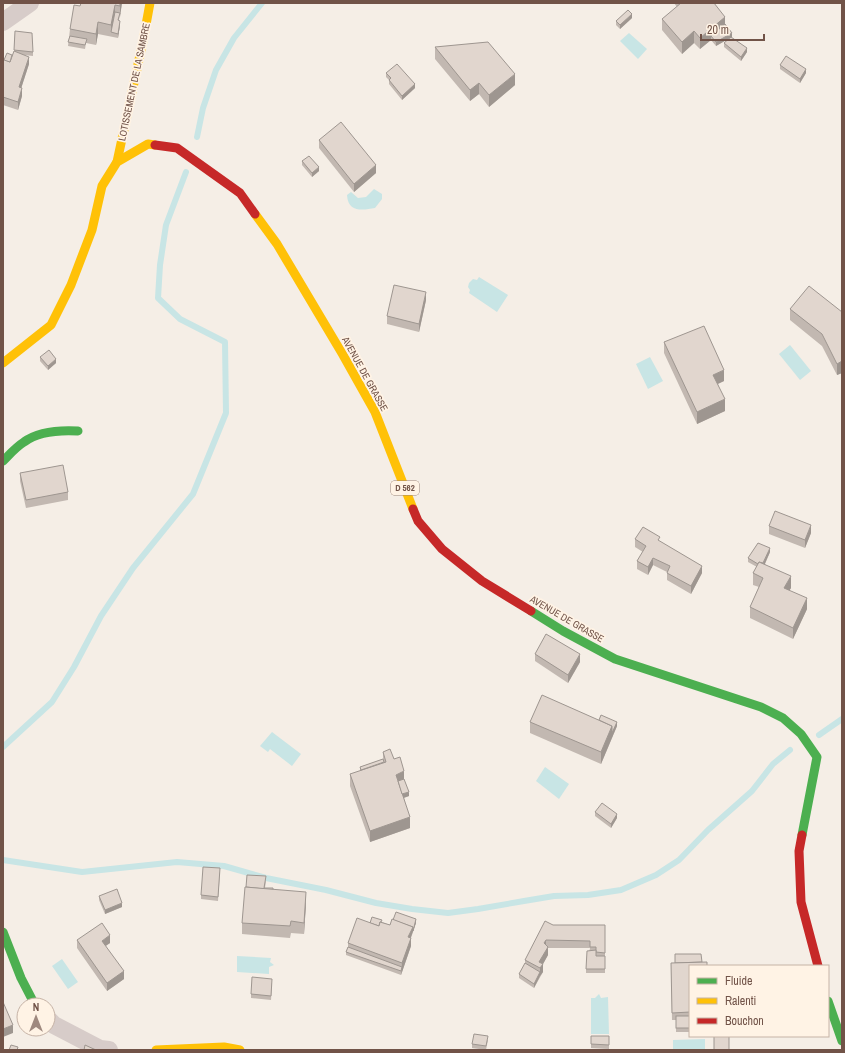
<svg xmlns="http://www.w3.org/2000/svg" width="845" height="1053" font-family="'Archivo Narrow',sans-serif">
<rect width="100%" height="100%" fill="#f5eee6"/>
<g fill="#c8e5e5">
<polygon points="629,33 647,49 638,59 620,41"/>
<path d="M374,189L382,194V199L375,208C363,210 348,213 347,195L351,192L358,198L366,197Z"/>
<polygon points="479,277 508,295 497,312 469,293 470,290 468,287 469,283 473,279 477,280"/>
<polygon points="790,345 811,371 800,380 779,354"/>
<polygon points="650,357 663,381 648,389 636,364"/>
<polygon points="272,732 301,754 292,766 270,749 268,752 260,746"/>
<polygon points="545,767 569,784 559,799 536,781"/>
<polygon points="237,956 271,958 270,962 274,965 269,967 269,974 237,972"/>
<polygon points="62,959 78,982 68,989 52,966"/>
<polygon points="599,994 601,998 608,997 609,1034 591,1034 591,998 595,998"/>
<polygon points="705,1039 705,1050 673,1050 673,1040"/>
</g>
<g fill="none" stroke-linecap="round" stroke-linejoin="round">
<g stroke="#c8e5e5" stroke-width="6">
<polyline points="197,137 203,108 216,70 234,38 262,3"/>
<polyline points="819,735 842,719"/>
<polyline points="3,747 52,702 74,667 101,616 133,568 193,494 226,413 225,342 180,319 158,298 160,265 166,225 186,172"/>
<polyline points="3,860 82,872 177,862 224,866 266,878 326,890 376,903 412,909 448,913 478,909 524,901 554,896 588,895 621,890 656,875 679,860 708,830 752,791 773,764 790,750"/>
</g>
<g stroke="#d7ccc9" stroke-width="18">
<polyline points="3,22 30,3"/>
<polyline points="48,1019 54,1025 100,1049 109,1050"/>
</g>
<g stroke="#4caf50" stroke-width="9">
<path d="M3,461C10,454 16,447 24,442C39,431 60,430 78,431"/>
<polyline points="531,611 563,631 615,659 761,707 783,718 801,734 817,757 802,835"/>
<polyline points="3,932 21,978 35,1005"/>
<polyline points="828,1001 842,1041"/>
</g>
<g stroke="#ffc107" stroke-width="9">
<polyline points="117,162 143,41 150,3"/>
<polyline points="255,214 277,244 343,355 375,412 413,509"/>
<polyline points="3,363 51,325 71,285 92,230 102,186 117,162 148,144 155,145"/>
<polyline points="156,1050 224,1047 240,1050"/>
</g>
<g stroke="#c62828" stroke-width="9">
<polyline points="155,145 177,148 240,193 255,214"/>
<polyline points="413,509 418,521 442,549 482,581 531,611"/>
<polyline points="802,835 799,851 801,902 818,966"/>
</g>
</g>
<g fill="#c2b8b1">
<polygon points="81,3 122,3 119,20 120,25 118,38 98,34 96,45 86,43 85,49 68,46 70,29 80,6"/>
<polygon points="674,3 714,3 732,37 731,37 747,52 741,61 724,47 724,43 731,37 716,46 711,40 700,49 694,43 682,54 662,30 662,19 677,7"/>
<polygon points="632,18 620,29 616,25 616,21"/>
<polygon points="15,31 33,52 33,56 24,55 29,64 21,88 22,96 18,110 3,105 3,60 12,55 14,52"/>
<polygon points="435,47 515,85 489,107 479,94 470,101 435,59"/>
<polygon points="780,65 806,73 800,83 780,69"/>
<polygon points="386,73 415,88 402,100 389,84 389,80 386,77"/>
<polygon points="319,140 376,173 354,192 319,148"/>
<polygon points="302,161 319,171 312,177 302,165"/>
<polygon points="426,300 419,332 387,324 387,316"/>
<polygon points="790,309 842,312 842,373 837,375 822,346 790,320"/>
<polygon points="664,342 724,381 718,384 725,411 697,424 664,353"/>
<polygon points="40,357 56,363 48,370 40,361"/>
<polygon points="20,473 68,492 68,500 26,508 20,481"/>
<polygon points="769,526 811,533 805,548 769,534"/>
<polygon points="635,539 660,542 702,573 691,594 667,580 667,572 653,565 648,575 637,569 637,561 643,552 635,547"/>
<polygon points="770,552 765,564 791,588 789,590 807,609 793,639 750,618 750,607 759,587 753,585 753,573 757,567 748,562 748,558"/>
<polygon points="535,654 580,662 568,683 535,661"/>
<polygon points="599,720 617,726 601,764 530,733 530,722"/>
<polygon points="383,752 394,759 404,779 409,796 404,798 410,828 370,842 350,786 350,774 360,771 360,767 383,759"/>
<polygon points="595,812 617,818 611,828 595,816"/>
<polygon points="220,872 218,901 201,899 201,895"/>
<polygon points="266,880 265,888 273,890 306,903 304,934 291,933 290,938 242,934 242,923"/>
<polygon points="99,896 122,907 105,914 99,900"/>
<polygon points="382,922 390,925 416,923 411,938 411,946 401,975 346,955 346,952 348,947 348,943 370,923"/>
<polygon points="553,925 605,925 605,973 586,973 586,969 590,948 548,948 548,955 543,964 543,972 534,988 519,978 519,974 525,963 525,960"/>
<polygon points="77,940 110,943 106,946 124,979 107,991 77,948"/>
<polygon points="671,963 690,966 690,1032 676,1032 676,1020 672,1020"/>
<polygon points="272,983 271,1000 251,998 251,994"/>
<polygon points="591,1036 609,1036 609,1049 591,1048"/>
<polygon points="488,1040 486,1050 472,1048 472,1044"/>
</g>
<g fill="#9e9690">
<polygon points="120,3 122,3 120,17"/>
<polygon points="115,5 115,16 111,32 111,25"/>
<polygon points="632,14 632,18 620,29 620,25"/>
<polygon points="725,17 725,28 711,36 711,40 700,49 700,38"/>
<polygon points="120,21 120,25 118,38 118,34"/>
<polygon points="98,22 98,34 96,45 96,34"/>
<polygon points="694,31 694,43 682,54 682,42"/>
<polygon points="732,33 732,37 716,46 716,42"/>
<polygon points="747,48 747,52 741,61 741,57"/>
<polygon points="29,57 29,64 19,95 19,87"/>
<polygon points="806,69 806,73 800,83 800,79"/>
<polygon points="515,74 515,85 489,107 489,95"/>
<polygon points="479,83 479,94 470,101 470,90"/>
<polygon points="415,84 415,88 402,100 402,96"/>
<polygon points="22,88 22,96 18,110 18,102"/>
<polygon points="376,165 376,173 354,192 354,184"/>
<polygon points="319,167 319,171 312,177 312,173"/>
<polygon points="426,292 426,300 419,332 419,324"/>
<polygon points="56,359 56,363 48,370 48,366"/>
<polygon points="842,361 842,373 837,375 837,364"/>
<polygon points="724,370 724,381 713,386 713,375"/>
<polygon points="725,399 725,411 697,424 697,412"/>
<polygon points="811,525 811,533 805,548 805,540"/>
<polygon points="770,548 770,552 762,570 762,566"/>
<polygon points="653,558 653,565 648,575 648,567"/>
<polygon points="702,566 702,573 691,594 691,586"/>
<polygon points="791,576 791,588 784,599 784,588"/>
<polygon points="807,598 807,609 793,639 793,628"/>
<polygon points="580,654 580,662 568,683 568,675"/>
<polygon points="617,722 617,726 601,764 601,752 612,726"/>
<polygon points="404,771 404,783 397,786 396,775"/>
<polygon points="409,792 409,796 400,799 400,795"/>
<polygon points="617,814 617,818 611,828 611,824"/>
<polygon points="410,817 410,828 370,842 370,831"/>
<polygon points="306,892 306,903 304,934 304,923"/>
<polygon points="122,903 122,907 105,914 105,910"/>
<polygon points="416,919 416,923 408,945 408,937 413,927"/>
<polygon points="110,935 110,943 102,948 102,941"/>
<polygon points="411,938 411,946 401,975 402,963"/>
<polygon points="546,940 546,948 544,943"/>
<polygon points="548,947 548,955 543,964 543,972 540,976 540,968 539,962"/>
<polygon points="124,971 124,979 107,991 107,983"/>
<polygon points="540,972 540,976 534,988 534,984"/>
<polygon points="13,1025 13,1033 3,1037 3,1029"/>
</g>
<g fill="#e1d6ce" stroke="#9e9690">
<polygon points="81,3 120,3 120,6 115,5 111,25 98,22 96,34 70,29 74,5 80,6"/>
<polygon points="681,3 705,3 706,4 707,3 714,3 725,17 700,38 694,31 682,42 662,19"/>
<polygon points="628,10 632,14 620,25 616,21"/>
<polygon points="115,12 120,13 118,20 120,21 118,34 111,32"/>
<polygon points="725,24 732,33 716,42 711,36"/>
<polygon points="15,31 32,33 33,52 14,50"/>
<polygon points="70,36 87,39 85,45 68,42"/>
<polygon points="731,37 747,48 741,57 724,43"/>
<polygon points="488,42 515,74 489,95 479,83 470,90 435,47"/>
<polygon points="14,51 29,57 19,87 22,88 18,102 3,97 3,59 10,62"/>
<polygon points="7,53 12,55 10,62 4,60"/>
<polygon points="786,56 806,69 800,79 780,65"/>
<polygon points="397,64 415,84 402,96 389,80 391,78 386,73"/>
<polygon points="341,122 376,165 354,184 319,140"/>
<polygon points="309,156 319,167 312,173 302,161"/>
<polygon points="394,285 426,292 419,324 387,316"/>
<polygon points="809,286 842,312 842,361 837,364 822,334 790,309"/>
<polygon points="704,326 724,370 713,375 725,399 697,412 664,342"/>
<polygon points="49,350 56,359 48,366 40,357"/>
<polygon points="63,465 68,492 26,500 20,473"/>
<polygon points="775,511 811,525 805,540 769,526"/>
<polygon points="643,527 660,537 658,540 702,566 691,586 667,573 670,566 653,558 648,567 637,561 646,546 635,539"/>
<polygon points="758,543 770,548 763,563 759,562 758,564 748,558"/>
<polygon points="759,562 791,576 784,588 807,598 793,628 750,607 763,578 753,573"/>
<polygon points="546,634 580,654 568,675 535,654"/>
<polygon points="542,695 612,726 601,752 530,722"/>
<polygon points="601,715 617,722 612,733 612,726 599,720"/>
<polygon points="390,749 394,759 400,757 404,771 396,775 410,817 370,831 350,774 386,762 383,752"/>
<polygon points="383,759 384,762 361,770 360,767"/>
<polygon points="404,779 409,792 402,794 398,781"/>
<polygon points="602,803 617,814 611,824 595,812"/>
<polygon points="203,867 220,868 218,897 201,895"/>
<polygon points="247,875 266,876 264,888 273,888 273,890 246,887"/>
<polygon points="245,887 306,892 304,923 291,921 290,926 242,923"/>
<polygon points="117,889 122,903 105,910 99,896"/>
<polygon points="396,912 416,919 413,931 413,927 393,920"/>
<polygon points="372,917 382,920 381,922 380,922 379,926 370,923"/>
<polygon points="357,918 379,926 380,922 390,925 392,919 413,927 408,937 411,938 402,963 348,943"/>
<polygon points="545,921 553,925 605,925 605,953 596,952 596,947 590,947 590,941 546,940 544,943 548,947 539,962 543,964 540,968 525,960"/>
<polygon points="102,923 110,935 102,941 124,971 107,983 77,940"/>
<polygon points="348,947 402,967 401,971 346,952"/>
<polygon points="596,950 596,956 605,956 605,969 586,969 587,951"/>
<polygon points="675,954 701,954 702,962 675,963"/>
<polygon points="707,962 707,966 690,966 690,1012 672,1013 671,963"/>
<polygon points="525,963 540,972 534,984 519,974"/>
<polygon points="252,977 272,979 271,996 251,994"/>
<polygon points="3,1002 13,1025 3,1029"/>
<rect x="676" y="1016" width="14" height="12"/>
<polygon points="474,1034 488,1036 486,1046 472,1044"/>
<polygon points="591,1036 609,1036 609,1045 591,1044"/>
<rect x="714" y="1036" width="15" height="14"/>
<polygon points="11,1045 18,1047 17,1050 9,1050"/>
<polygon points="85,1045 96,1050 84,1050"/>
</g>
<g text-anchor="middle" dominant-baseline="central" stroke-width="3.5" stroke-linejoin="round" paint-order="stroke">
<rect fill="#fff3e5" stroke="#9c8377" stroke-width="1" x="391" y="481" width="28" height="14" rx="3"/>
<g font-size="9" font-weight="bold" fill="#715348">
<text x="405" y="488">D 562</text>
</g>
<g font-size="10" fill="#715348" stroke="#fff3e5">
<text transform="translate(134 82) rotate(-78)">LOTISSEMENT DE LA SAMBRE</text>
<text transform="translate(365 374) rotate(61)">AVENUE DE GRASSE</text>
<text transform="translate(567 619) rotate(30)">AVENUE DE GRASSE</text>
</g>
</g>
<rect width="845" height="1053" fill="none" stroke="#715348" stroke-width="8"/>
<rect x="689" y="965" width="140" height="72" fill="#fff3e5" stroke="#c6b3a6"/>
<rect x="697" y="978" width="20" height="6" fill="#4caf50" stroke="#c6b3a6"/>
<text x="725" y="985" font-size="12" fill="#715348">Fluide</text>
<rect x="697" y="998" width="20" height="6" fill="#ffc107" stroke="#c6b3a6"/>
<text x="725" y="1005" font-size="12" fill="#715348">Ralenti</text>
<rect x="697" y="1018" width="20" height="6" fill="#c62828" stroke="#c6b3a6"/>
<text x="725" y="1025" font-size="12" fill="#715348">Bouchon</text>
<g transform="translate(36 1017)"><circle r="19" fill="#fff3e5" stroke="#c6b3a6"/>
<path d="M0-3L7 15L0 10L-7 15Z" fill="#9f897f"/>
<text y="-6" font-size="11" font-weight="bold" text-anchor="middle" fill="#715348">N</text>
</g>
<path d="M701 34v6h63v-6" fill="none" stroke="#715348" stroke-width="2"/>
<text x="707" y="34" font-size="12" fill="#715348" stroke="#fff3e5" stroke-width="3" paint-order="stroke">20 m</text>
</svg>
